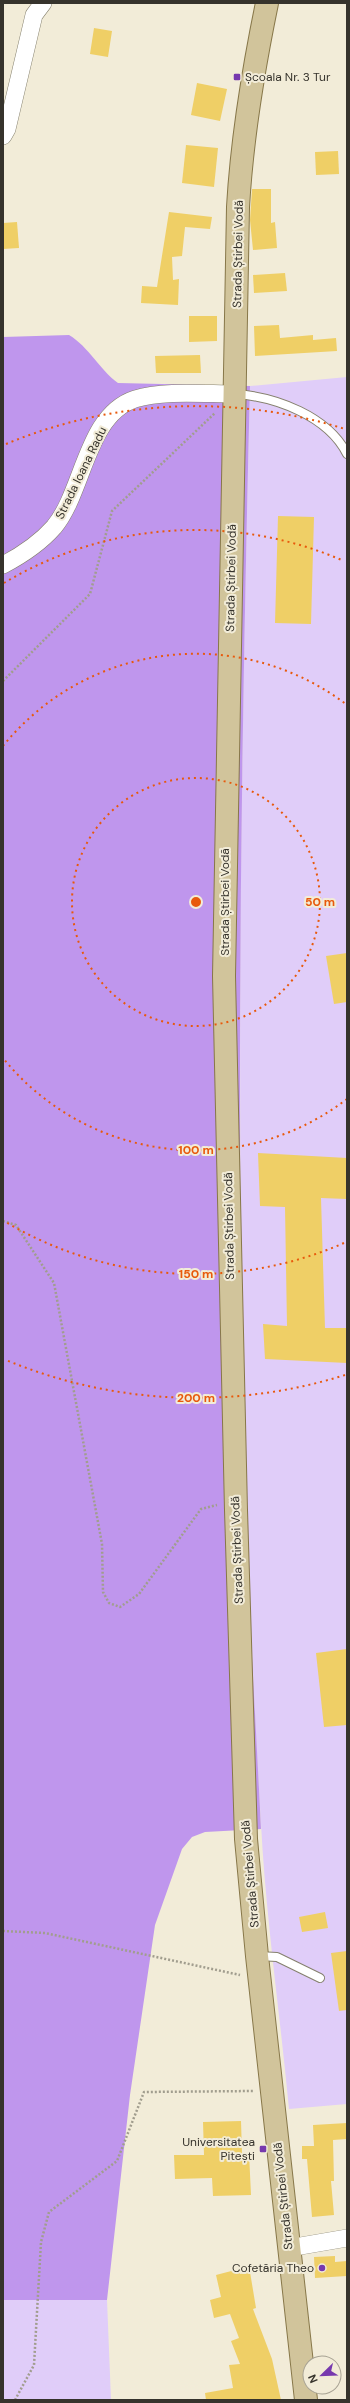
<svg xmlns="http://www.w3.org/2000/svg" width="350" height="2403" font-family="'DM Sans',sans-serif">
<rect width="100%" height="100%" fill="#f2ecd8"/>
<g fill="#e0cdf9">
<path d="M347,377V2104L289,2109C280,2014 266,1919 261,1824C232,1346 238,865 250,386Z"/>
<polygon points="3,2300 107,2300 111,2400 3,2400"/>
</g>
<path fill="#bf96ed" d="M69,335C89,347 99,369 118,383L250,386C241,744 236,1102 244,1460C247,1583 255,1706 261,1829L205,1832L192,1837L182,1849L155,1925L130,2095L107,2300H3V337Z"/>
<g fill="#efcf66">
<polygon points="94,28 112,31 108,57 90,54"/>
<polygon points="197,83 227,89 220,121 191,115"/>
<polygon points="186,145 218,148 214,187 182,183"/>
<polygon points="338,151 339,174 316,175 315,152"/>
<polygon points="252,189 271,189 271,223 275,222 277,248 253,250 250,220"/>
<polygon points="169,212 212,217 210,229 185,227 182,256 172,257 173,280 179,279 178,305 141,303 142,286 157,287"/>
<polygon points="17,222 19,248 3,249 3,223"/>
<polygon points="285,273 287,291 254,293 253,275"/>
<polygon points="189,316 217,316 217,341 189,342"/>
<polygon points="279,325 280,338 313,335 313,340 336,338 337,351 255,356 254,326"/>
<polygon points="200,355 201,373 156,373 155,356"/>
<polygon points="278,516 314,517 311,624 275,623"/>
<polygon points="347,953 347,1002 334,1004 326,956"/>
<polygon points="258,1153 347,1158 347,1199 321,1198 325,1328 347,1328 347,1363 265,1359 263,1324 287,1326 285,1207 260,1206"/>
<polygon points="347,1649 347,1725 324,1727 316,1653"/>
<polygon points="325,1912 328,1928 302,1932 299,1917"/>
<polygon points="347,1951 347,2010 339,2011 331,1953"/>
<polygon points="241,2121 242,2153 249,2153 251,2195 213,2196 212,2178 175,2179 174,2155 204,2155 203,2122"/>
<polygon points="347,2123 347,2139 333,2140 334,2181 331,2181 334,2215 312,2217 307,2159 302,2159 302,2146 314,2146 313,2125"/>
<polygon points="335,2256 335,2262 347,2261 347,2276 315,2278 314,2257"/>
<polygon points="239,2269 240,2274 250,2272 256,2308 253,2309 272,2359 281,2400 206,2400 205,2393 233,2388 229,2365 240,2364 231,2341 239,2338 230,2314 214,2318 210,2300 221,2297 216,2275"/>
</g>
<g fill="none" stroke-linecap="round" stroke-linejoin="round">
<g stroke="#85806e" stroke-width="10">
<g id="service">
<path d="M236,394C276,397 328,416 347,454"/>
<polyline points="258,1956 277,1957 320,1978"/>
</g>
</g>
<g stroke="#85806e" stroke-width="18">
<g id="minor">
<polyline points="3,136 7,129 34,15 43,3"/>
<path d="M3,565C22,555 40,543 54,527C84,491 86,415 135,399C163,390 205,394 235,394"/>
<polyline points="289,2248 347,2238"/>
</g>
</g>
<g stroke="#877749" stroke-width="24">
<path id="primary" d="M267,3C253,71 242,137 238,207L224,976L236,1510L246,1839L257,1956L306,2400"/>
</g>
<g stroke="#a19d8e" stroke-width="2.5" stroke-dasharray="2 2" stroke-linecap="butt">
<polyline points="3,681 90,594 112,511 215,413"/>
<polyline points="3,1221 16,1225 54,1283 102,1544 103,1592 109,1603 120,1607 139,1594 201,1509 217,1505"/>
<polyline points="3,1931 45,1933 240,1975"/>
<polyline points="15,2400 34,2365 41,2242 49,2212 117,2161 144,2092 253,2091"/>
</g>
<use href="#service" stroke="#fff" stroke-width="8"/>
<use href="#minor" stroke="#fff" stroke-width="17"/>
<use href="#primary" stroke="#d1c49b" stroke-width="22"/>
</g>
<g fill="none" stroke="#e8590c" stroke-width="2" stroke-dasharray="2 4">
<circle cx="196" cy="902" r="124"/>
<path d="M347 1099A248 248 0 0 1 3 1058M3 746A248 248 0 0 1 347 705"/>
<path d="M344 1243A372 372 0 0 1 4 1221M4 583A372 372 0 0 1 344 561"/>
<path d="M345 1375A496 496 0 0 1 6 1360M6 444A496 496 0 0 1 345 429"/>
</g>
<g fill="#7739ae" stroke="#f2ecd8" stroke-width="1.5">
<rect x="233" y="73" width="8" height="8" rx="2"/>
<rect x="259" y="2145" width="8" height="8" rx="2"/>
<circle cx="322" cy="2268" r="4"/>
</g>
<g text-anchor="middle" dominant-baseline="central" stroke-width="4" stroke-linejoin="round" paint-order="stroke">
<g font-size="12" fill="#36332c" stroke="#f2ecd8" text-anchor="end">
<text x="245" y="77" text-anchor="start">Școala Nr. 3 Tur</text>
<text x="255" y="2142">Universitatea<tspan x="255" dy="14">Pitești</tspan></text>
<text x="314" y="2268">Cofetăria Theo</text>
</g>
<g font-size="12" fill="#36332c" stroke="#f2ecd8">
<text transform="translate(238 254) rotate(-89)">Strada Știrbei Vodă</text>
<text transform="translate(81 473) rotate(-64)">Strada Ioana Radu</text>
<text transform="translate(231 578) rotate(-89)">Strada Știrbei Vodă</text>
<text transform="translate(225 902) rotate(-90)">Strada Știrbei Vodă</text>
<text transform="translate(229 1226) rotate(-91)">Strada Știrbei Vodă</text>
<text transform="translate(237 1550) rotate(-92)">Strada Știrbei Vodă</text>
<text transform="translate(250 1874) rotate(-95)">Strada Știrbei Vodă</text>
<text transform="translate(283 2196) rotate(-96)">Strada Știrbei Vodă</text>
</g>
</g>
<circle cx="196" cy="902" r="6" fill="#e8590c" stroke="#f2ecd8" stroke-width="2"/>
<g font-size="12" text-anchor="middle" font-weight="bold" fill="#e8590c" stroke="#f2ecd8" stroke-width="4" stroke-linejoin="round" paint-order="stroke">
<text x="320" y="906">50 m</text>
<text x="196" y="1154">100 m</text>
<text x="196" y="1278">150 m</text>
<text x="196" y="1402">200 m</text>
</g>
<rect width="350" height="2403" fill="none" stroke="#36332c" stroke-width="8"/>
<g transform="translate(322 2375) rotate(247)"><circle r="19" fill="#f2ecd8" stroke="#a7a293"/>
<path d="M0-3L7 15L0 10L-7 15Z" fill="#7739ae"/>
<text y="-6" font-size="11" font-weight="bold" text-anchor="middle" fill="#36332c">N</text>
</g>
</svg>
